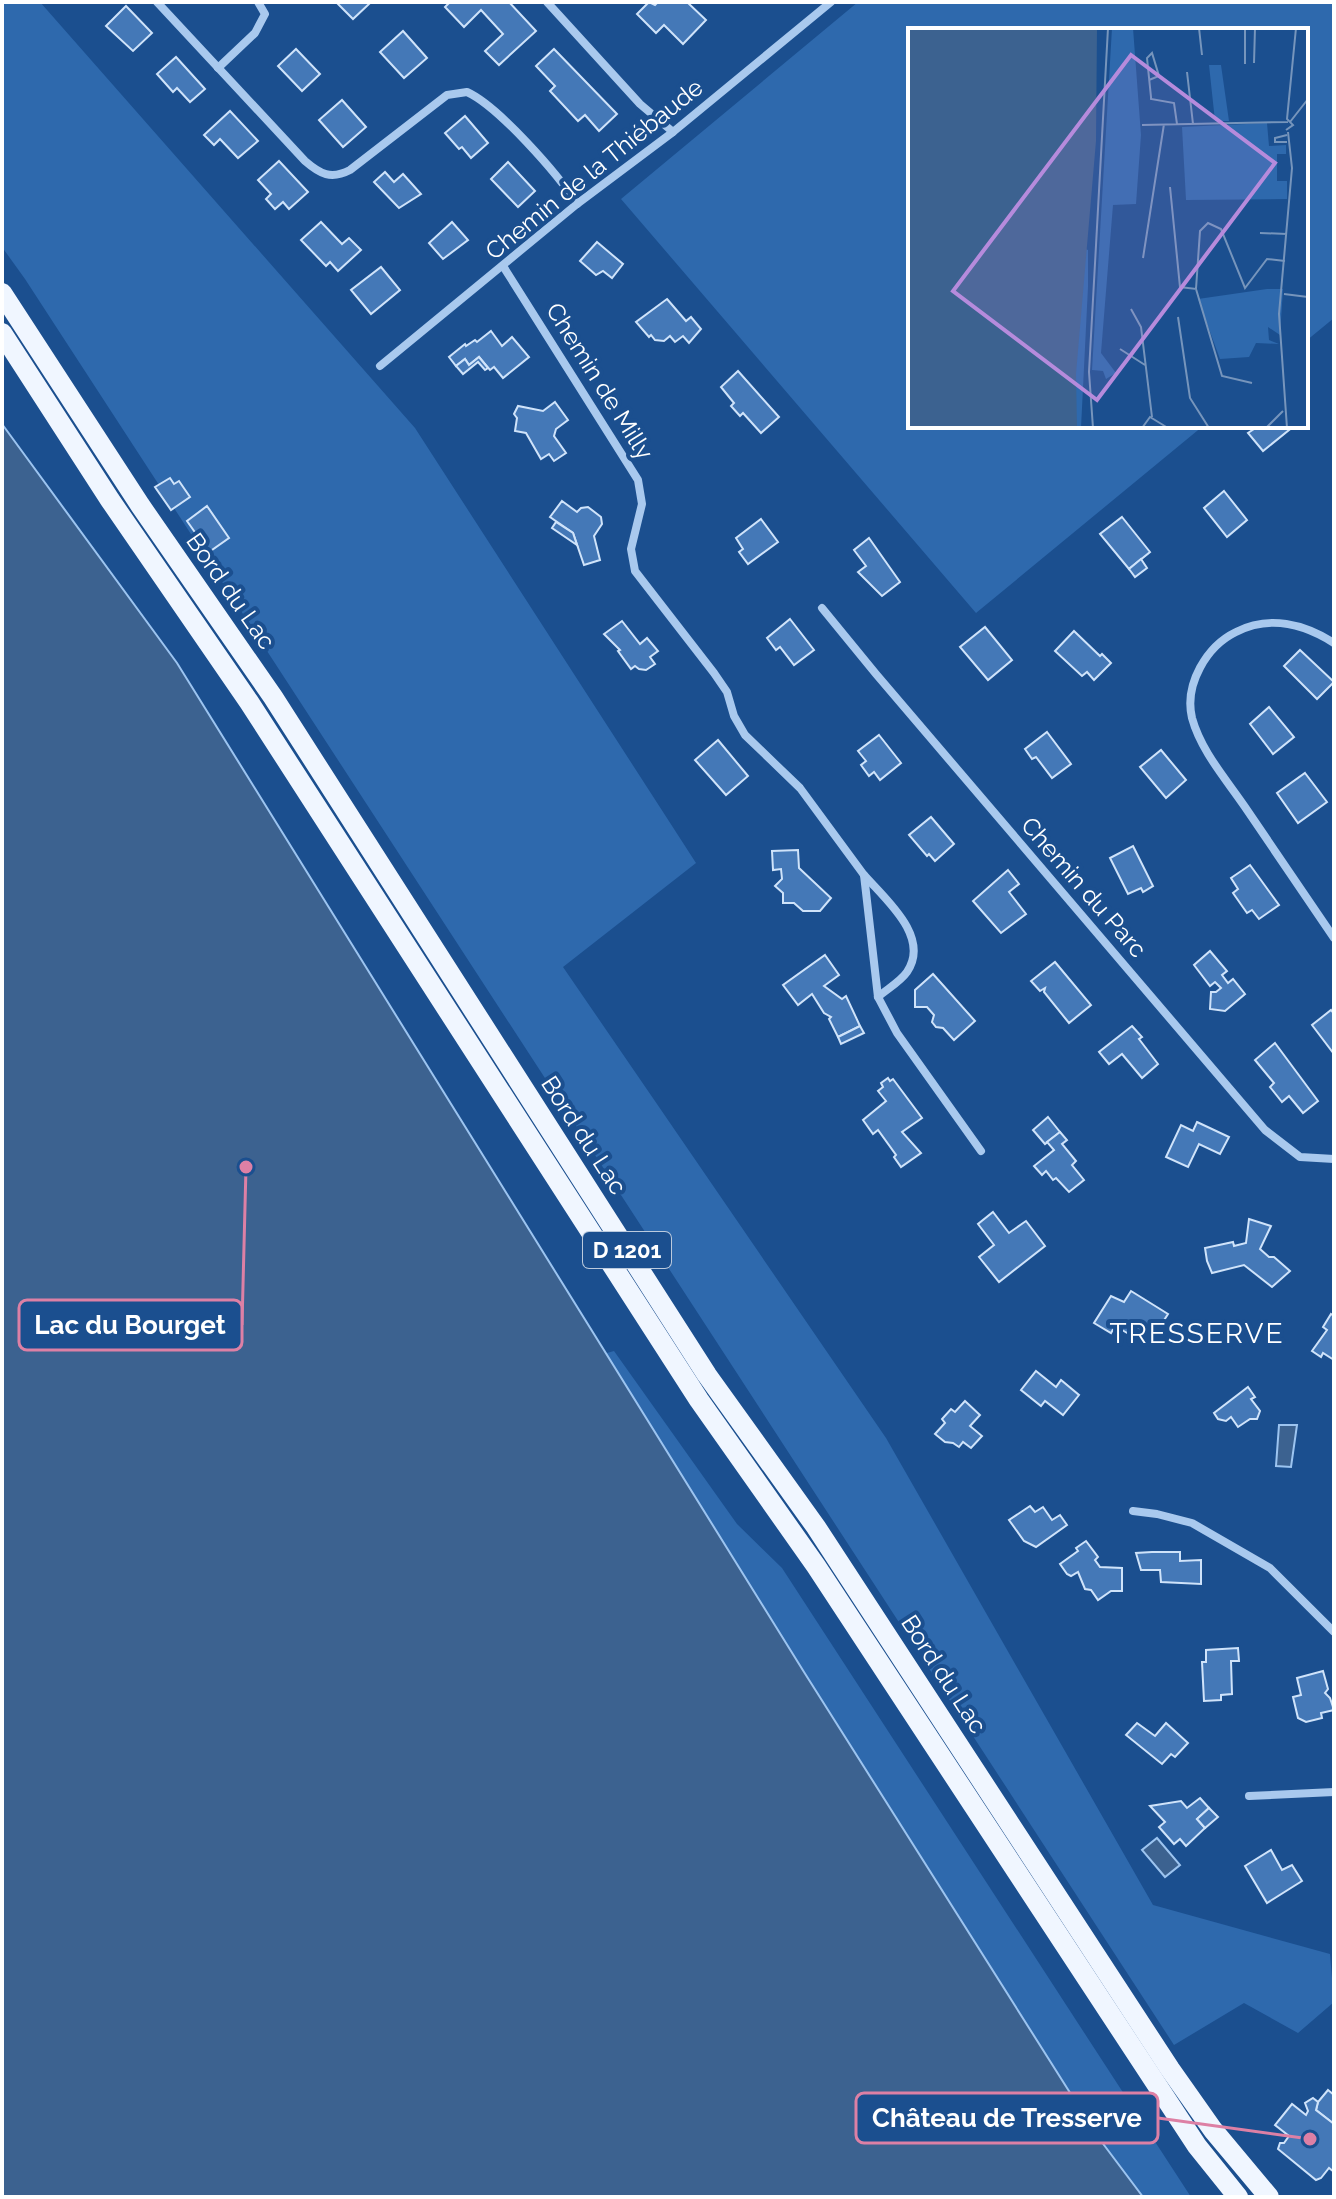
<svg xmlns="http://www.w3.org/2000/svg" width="1336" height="2199" font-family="Raleway,sans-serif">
<rect width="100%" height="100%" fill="#1b4f8f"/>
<g fill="#2e69ad">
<polygon points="2,2 40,2 415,428 696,863 563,967 886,1438 1153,1905 1330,1954 1334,2002 1298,2033 1244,2003 1174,2045 25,279 2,247"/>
<polygon points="858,2 1334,2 1334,318 1306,341 1306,30 910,30 910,426 1203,426 976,613 621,199"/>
<polygon points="614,1351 737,1524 782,1568 1191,2197 1031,2197 579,1361"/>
</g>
<g fill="#3c6290" stroke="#9cc4f0" stroke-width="2">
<polygon points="2,424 177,663 804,1672 1098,2137 1143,2197 2,2197"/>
<polygon points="1279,1425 1297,1425 1291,1467 1276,1466"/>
<polygon points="1157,1838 1180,1865 1165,1877 1142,1850"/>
</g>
<g fill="#4478b7" stroke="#cfe3fa" stroke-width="2">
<polygon points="336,2 367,2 369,4 353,19"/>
<polygon points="450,2 509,2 536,31 499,65 485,51 503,34 481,10 464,27 445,7"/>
<polygon points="649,2 655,5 658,2 687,2 706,20 683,44 664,25 656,33 637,14"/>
<polygon points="126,6 152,33 133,51 106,26"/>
<polygon points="403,31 427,58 404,78 380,52"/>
<polygon points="296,49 320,74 302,91 278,66"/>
<polygon points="554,49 617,114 599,131 585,115 578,121 550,91 555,86 536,66"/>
<polygon points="176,57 205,89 190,102 177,88 173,92 157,74"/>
<polygon points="342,100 366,127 343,147 319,120"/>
<polygon points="230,111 258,141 238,158 220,139 214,145 204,135"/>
<polygon points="465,116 488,143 471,158 462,147 459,149 445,133"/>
<polygon points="279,161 308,192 289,209 283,202 275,209 266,199 271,194 258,180"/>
<polygon points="508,162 535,191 518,207 491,179"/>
<polygon points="385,172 394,182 403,174 421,194 399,208 374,182"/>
<polygon points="321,222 342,244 349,238 361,250 338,271 330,262 326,266 301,240"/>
<polygon points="452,222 468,240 443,259 429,243"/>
<polygon points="597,242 623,264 612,278 603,271 596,275 580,261"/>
<polygon points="381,267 400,290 371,314 351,290"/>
<polygon points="667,299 686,321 691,317 701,329 689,343 683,336 675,342 670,336 664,341 655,340 651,335 649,337 636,322"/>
<polygon points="491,331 502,346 512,337 529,357 503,378 494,367 490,370 479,357 469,365 465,359 456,366 449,357 465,344 466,346 475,340 477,342"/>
<polygon points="479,357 488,368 485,370 478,362 463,374 456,366 465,359 469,365"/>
<polygon points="738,371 779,417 761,433 743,413 740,416 731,406 734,403 721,387"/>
<polygon points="555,402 568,420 556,429 554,436 566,453 554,461 549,454 541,459 526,433 515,431 517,418 514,414 518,406 543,411"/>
<polygon points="1252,426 1294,426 1263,451 1248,433 1254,429"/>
<polygon points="170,478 174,484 179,481 190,497 171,510 155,487"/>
<polygon points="1224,491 1247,520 1227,537 1204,508"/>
<polygon points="562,501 577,512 581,508 588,507 601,517 602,524 594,536 600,560 584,565 573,533 550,517"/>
<polygon points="207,506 229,538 209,552 187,521"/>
<polygon points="1122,517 1150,552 1129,569 1100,534"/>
<polygon points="761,519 778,542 748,564 739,552 743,549 736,538"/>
<polygon points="556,522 573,533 577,545 552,528"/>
<polygon points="869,538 900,582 882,596 858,572 866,566 854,550"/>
<polygon points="1141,559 1147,568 1135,577 1129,569"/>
<polygon points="790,619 814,650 794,665 780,647 776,650 767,638"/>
<polygon points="622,621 640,644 647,638 658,651 650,657 655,664 646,670 639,669 635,666 631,669 618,651 620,650 604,634"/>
<polygon points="985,627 1012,660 988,680 960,647"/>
<polygon points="1074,631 1100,656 1102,654 1111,663 1094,680 1087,672 1082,676 1055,651"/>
<polygon points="1300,650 1334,682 1317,699 1284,666"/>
<polygon points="1269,707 1294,737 1273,754 1250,724"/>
<polygon points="1047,732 1071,764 1052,778 1036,757 1032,759 1025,749"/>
<polygon points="879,735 901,763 880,780 874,772 869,776 861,765 866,761 858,751"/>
<polygon points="718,740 748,776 726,795 695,760"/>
<polygon points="1161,750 1186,780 1166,798 1140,767"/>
<polygon points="1305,773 1327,802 1298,823 1277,793"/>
<polygon points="931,817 954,844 935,861 929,854 927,856 909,835"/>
<polygon points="1133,846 1153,886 1143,892 1141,888 1128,894 1110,858"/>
<polygon points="798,850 799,868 831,898 820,911 803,911 794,903 783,903 783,893 775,886 782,879 781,869 773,870 772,851"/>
<polygon points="1250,865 1279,905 1259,919 1252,910 1247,913 1233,893 1238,889 1231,878"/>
<polygon points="1008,870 1019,884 1009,892 1026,914 1001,933 973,901"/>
<polygon points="1210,951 1227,971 1222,975 1228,983 1233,979 1245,994 1225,1011 1210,1009 1211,992 1216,992 1221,988 1215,982 1210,986 1194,965"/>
<polygon points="825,955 839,975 824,986 842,999 846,996 860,1026 838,1037 829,1019 831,1017 824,1013 812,994 798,1005 783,985"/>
<polygon points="1055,962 1091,1005 1069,1023 1044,992 1045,988 1040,991 1031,981"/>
<polygon points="933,974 975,1021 954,1040 943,1028 936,1027 932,1022 934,1015 927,1007 915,1007 915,990"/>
<polygon points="1331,1010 1334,1014 1334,1054 1312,1025"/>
<polygon points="860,1026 864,1033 841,1044 838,1037"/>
<polygon points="1132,1026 1142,1037 1139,1039 1158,1064 1142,1078 1122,1054 1109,1064 1099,1052"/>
<polygon points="1275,1043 1318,1101 1303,1113 1289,1096 1282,1102 1270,1087 1274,1083 1255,1060"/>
<polygon points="888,1078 890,1081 893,1079 922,1118 902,1132 921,1153 901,1167 894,1157 896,1155 878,1130 873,1134 863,1120 886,1101 878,1091 883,1087 881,1083"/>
<polygon points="1048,1117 1060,1132 1045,1144 1033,1130"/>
<polygon points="1197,1122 1229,1137 1220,1154 1199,1144 1188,1167 1166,1157 1181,1125 1193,1131"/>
<polygon points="1060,1132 1067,1140 1062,1144 1076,1161 1072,1165 1084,1180 1069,1192 1056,1178 1053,1180 1046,1171 1042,1175 1034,1166 1054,1150 1047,1142"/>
<polygon points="993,1212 1009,1233 1026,1221 1045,1246 999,1282 979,1257 994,1245 978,1224"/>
<polygon points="1249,1219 1271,1226 1260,1249 1269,1257 1274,1257 1290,1271 1272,1287 1244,1265 1212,1273 1207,1261 1205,1248 1233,1242 1234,1246 1246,1243"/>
<polygon points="1131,1291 1168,1314 1159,1328 1150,1324 1145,1331 1135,1326 1129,1334 1115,1326 1111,1333 1094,1323 1111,1296 1124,1302"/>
<polygon points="1331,1314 1334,1316 1334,1360 1323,1353 1321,1357 1312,1351 1327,1330 1323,1327"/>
<polygon points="1036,1371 1056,1387 1061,1380 1079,1395 1063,1415 1045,1401 1041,1406 1021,1390"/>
<polygon points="1248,1387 1255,1397 1251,1399 1260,1411 1257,1419 1250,1419 1238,1427 1231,1417 1226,1421 1218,1419 1214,1413"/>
<polygon points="965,1401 980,1415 970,1426 982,1436 971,1448 963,1442 959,1447 953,1443 945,1442 935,1434 945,1423 942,1419 951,1409 955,1412"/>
<polygon points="1030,1506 1035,1512 1043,1507 1052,1520 1060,1515 1067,1525 1036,1547 1024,1541 1009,1520"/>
<polygon points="1086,1541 1098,1557 1095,1560 1100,1567 1122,1568 1122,1591 1111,1591 1098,1600 1091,1590 1085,1589 1078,1572 1071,1576 1067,1574 1060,1564 1078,1551 1076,1548"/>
<polygon points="1152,1552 1180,1552 1180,1561 1201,1560 1201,1584 1161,1582 1160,1570 1141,1570 1136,1553"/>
<polygon points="1238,1648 1239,1661 1231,1661 1232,1694 1221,1695 1221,1700 1204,1701 1202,1662 1206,1662 1206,1650"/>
<polygon points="1323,1671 1328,1689 1325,1693 1330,1698 1334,1710 1321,1713 1322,1718 1306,1722 1298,1718 1293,1697 1301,1695 1297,1678"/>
<polygon points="1137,1723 1155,1736 1166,1723 1188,1743 1175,1757 1171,1754 1162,1764 1126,1735"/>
<polygon points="1200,1798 1209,1808 1197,1819 1205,1828 1186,1846 1180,1839 1174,1844 1159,1827 1165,1822 1150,1806 1181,1801 1187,1808"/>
<polygon points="1209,1808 1218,1817 1205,1828 1197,1819"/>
<polygon points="1271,1850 1282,1870 1292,1865 1302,1881 1267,1903 1245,1866"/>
<polygon points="1328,2090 1334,2095 1334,2124 1316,2110 1318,2102"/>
<polygon points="1313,2098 1318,2102 1316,2110 1334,2124 1334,2172 1329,2168 1321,2178 1316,2180 1278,2149 1280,2143 1284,2143 1289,2136 1275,2125 1292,2104 1306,2115 1308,2111 1305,2103"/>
</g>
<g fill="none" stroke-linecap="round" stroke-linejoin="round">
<g stroke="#a9c9ee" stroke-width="8">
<path d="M157,2L305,161C320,174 331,180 350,170L447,95L467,92C498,106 558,174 577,204"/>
<polyline points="547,2 640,104 673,132"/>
<polyline points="218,68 255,33 265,14 258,2"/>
<polyline points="503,266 638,480 642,504 631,549 635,571 714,673 727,692 734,716 745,735 800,788 864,875 878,997 897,1033 981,1151"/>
<polyline points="380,366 577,204 673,132 831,2"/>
<polyline points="822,608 876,674 1265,1130 1300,1157 1334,1159"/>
<path d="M1334,643C1304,624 1269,615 1236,632C1207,646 1184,684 1192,718C1201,751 1226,779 1245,807C1275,851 1304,894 1334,938"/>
<path d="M864,875C885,899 931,937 907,972C900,982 887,989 878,997"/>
<polyline points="1133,1511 1157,1514 1192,1523 1270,1568 1334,1632"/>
<polyline points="1249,1796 1334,1792"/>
</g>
<g stroke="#f0f6ff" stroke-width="20">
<polyline points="2,293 140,505 273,697 707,1375 816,1527 1170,2069 1213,2130 1269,2197"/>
<polyline points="2,333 110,500 249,702 699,1400 816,1566 1197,2146 1238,2197"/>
</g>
</g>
<g text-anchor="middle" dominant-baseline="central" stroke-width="8" stroke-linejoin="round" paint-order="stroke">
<rect fill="#1b4f8f" stroke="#bbcadd" stroke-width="2" x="583" y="1232" width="88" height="36" rx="6"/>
<g font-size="22" font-weight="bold" fill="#fff">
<text x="627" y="1250">D 1201</text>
</g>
<g font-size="24" fill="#fff" stroke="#1b4f8f">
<text transform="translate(594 169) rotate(-39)">Chemin de la Thiébaude</text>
<text transform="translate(600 381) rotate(58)">Chemin de Milly</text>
<text transform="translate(231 591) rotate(55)">Bord du Lac</text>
<text transform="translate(1084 887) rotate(49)">Chemin du Parc</text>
<text transform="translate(584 1135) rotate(57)">Bord du Lac</text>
<text transform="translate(944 1674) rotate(57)">Bord du Lac</text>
</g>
<g font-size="28" letter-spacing="2" fill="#fff" stroke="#1b4f8f">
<text x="1197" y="1333">TRESSERVE</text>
</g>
</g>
<g transform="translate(908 28)">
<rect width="400" height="400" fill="#1b4f8f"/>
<path d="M204,0H225L233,107L228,176L205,177L193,325L208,345L198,351L195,343L184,342ZM301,37H313L321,93H307ZM359,95L361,118L378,117V126H369V153H379V171L278,172L274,99ZM175,220L180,222V259L173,400H153ZM359,261H375L372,307L360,299L361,312L371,316L348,315L341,329L312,331L290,271Z" fill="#2e69ad"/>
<path d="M0,0H189L188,113L168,346L169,400H0Z" fill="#3c6290"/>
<path fill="none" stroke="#7695bc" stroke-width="2" d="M291,0L294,27M346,35L347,0M337,36V0M279,44L285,96M241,52L251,48L244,25L239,30L243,69V71L266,75L269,96M382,94L400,71M234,97L380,94M378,102L385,97L379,91L388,0M379,114H367V110L379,107M262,159L272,259L288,261L292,203L300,195L313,201L337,260L359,231L377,233M352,205L379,206M235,230L256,96M288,261L314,348L344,355M376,266L400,269M223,281L233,299L244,389M270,289L282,370L301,400M212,321L237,337M185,400L181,344L200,0M234,400L242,389L260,400M358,400L375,383M379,400L371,286L384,140L380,104"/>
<path fill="#b68bdc" fill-opacity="0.15" stroke="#b68bdc" stroke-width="4" d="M223,27L367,135L189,372L45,263Z"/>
<rect width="400" height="400" fill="none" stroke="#fff" stroke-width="4"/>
</g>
<path fill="none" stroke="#dd80a5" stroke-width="3" d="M246 1167L242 1325M1310 2139L1158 2118"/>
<g fill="#dd80a5" stroke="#1b4f8f" stroke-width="3">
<circle cx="246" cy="1167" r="8"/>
<circle cx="1310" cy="2139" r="8"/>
</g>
<g fill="#1b4f8f" stroke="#dd80a5" stroke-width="3">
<rect x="19" y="1300" width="223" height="50" rx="8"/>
<rect x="856" y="2093" width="302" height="50" rx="8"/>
</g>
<g font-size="26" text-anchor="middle" font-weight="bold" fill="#fff">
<text x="130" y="1334">Lac du Bourget</text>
<text x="1007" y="2127">Château de Tresserve</text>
</g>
<rect width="1336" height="2199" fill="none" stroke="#ffffff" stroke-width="8"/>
</svg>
